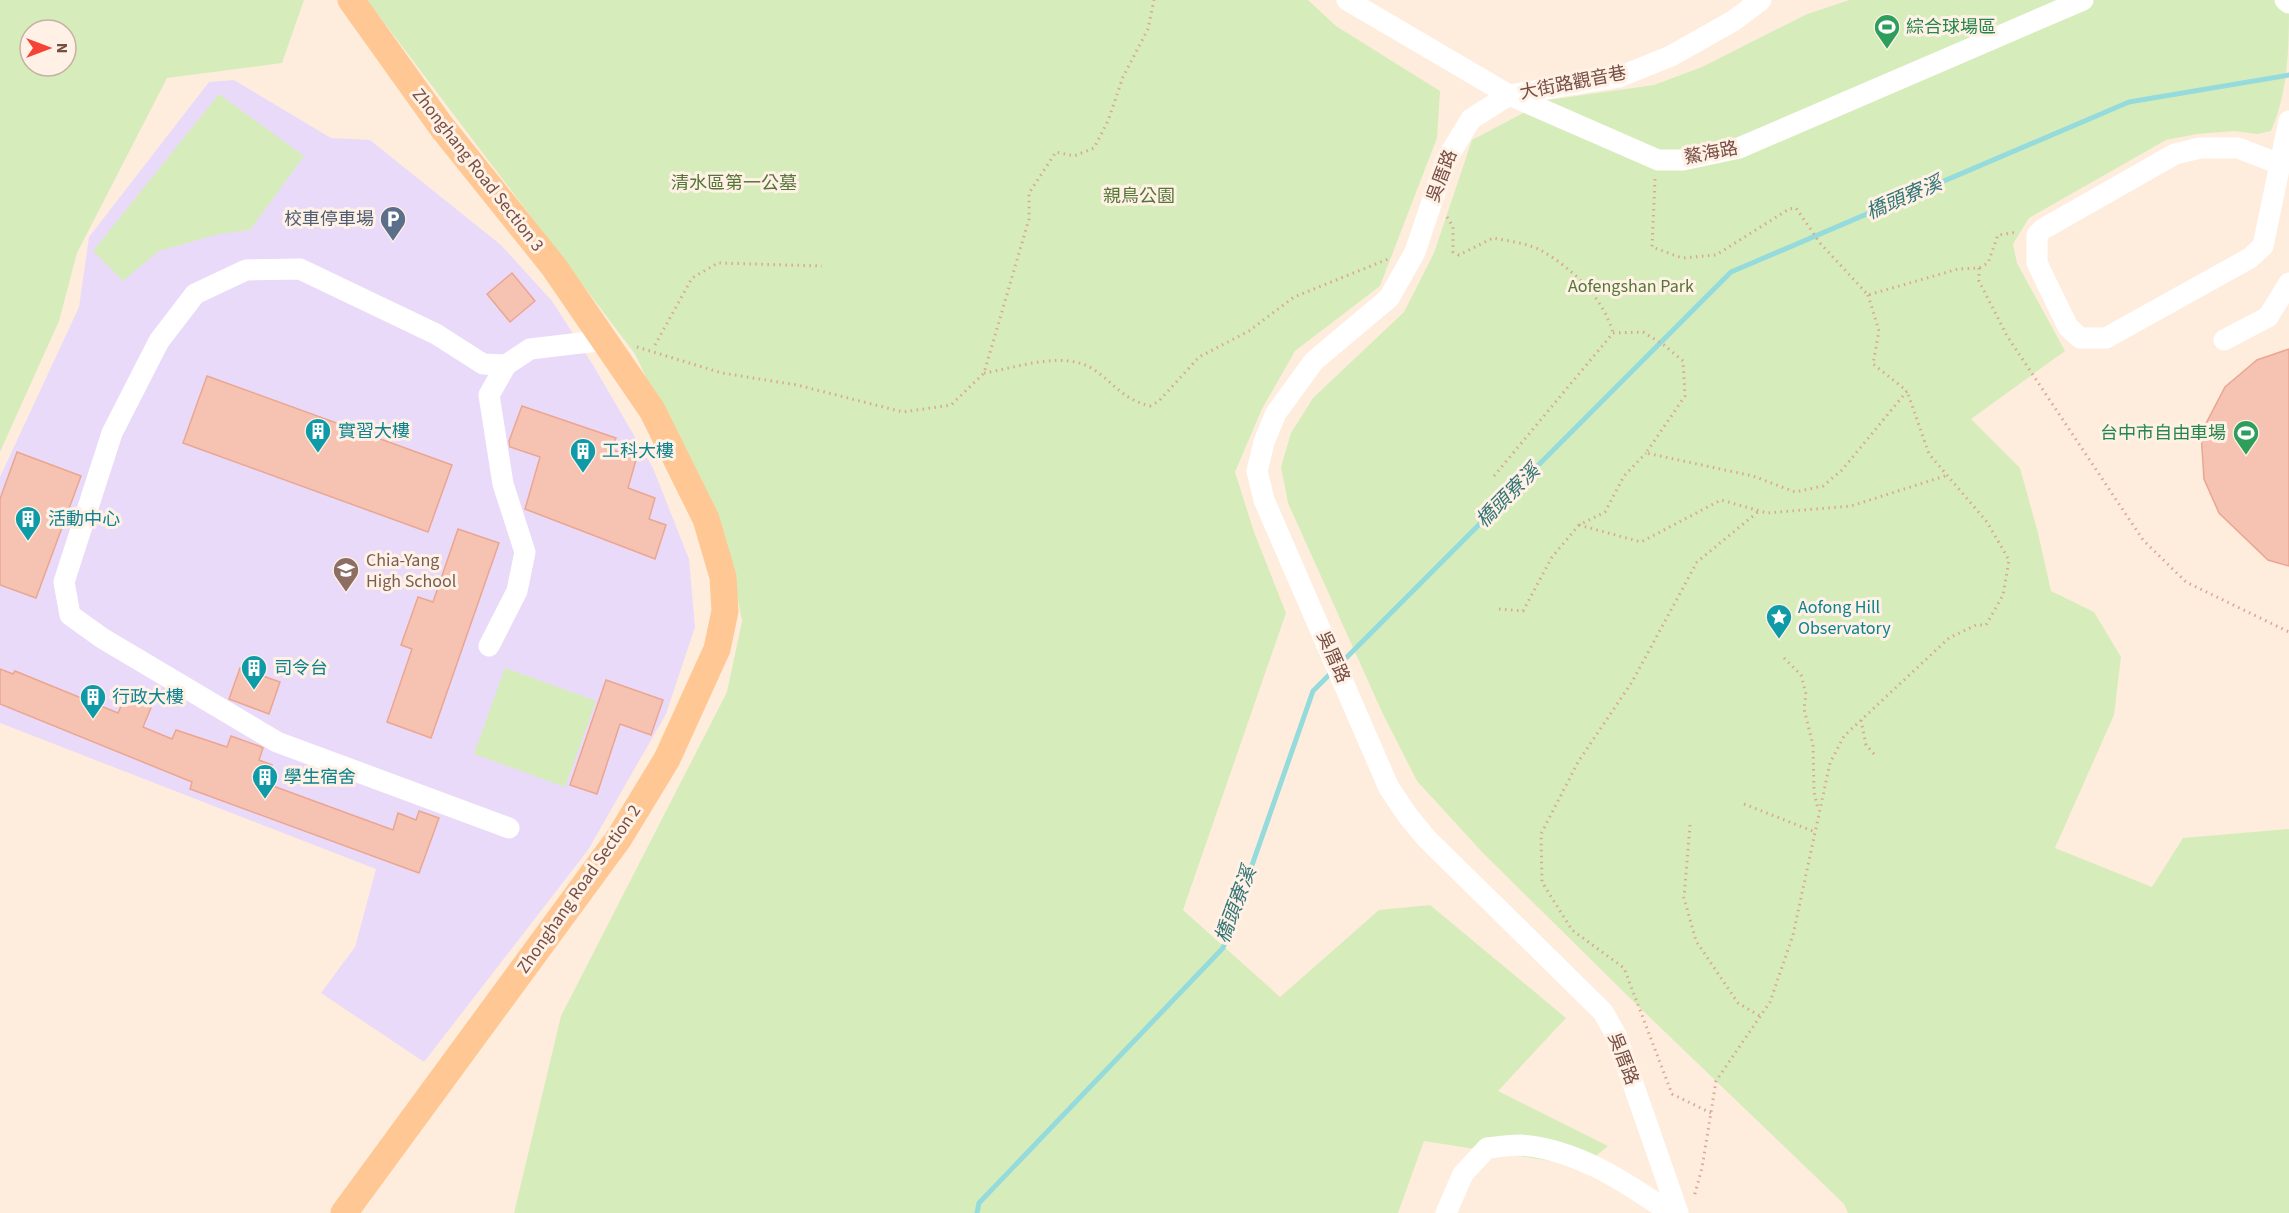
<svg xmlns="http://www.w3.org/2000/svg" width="2289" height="1213" font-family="'Source Sans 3','Noto Sans TC',sans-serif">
<rect width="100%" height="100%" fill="#feeddd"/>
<polygon fill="#eadafa" points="234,80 331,138 370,140 501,245 552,301 593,365 653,468 689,559 695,627 666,714 588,850 424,1062 321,993 355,947 376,869 0,723 0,477 79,307 89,237 209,82"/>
<g fill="#d6edbb" fill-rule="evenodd">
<path d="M0,0H304L282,63L167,78L77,253L59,321L0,452ZM30,30H66V66H30Z"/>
<polygon points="367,0 1308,0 1336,26 1440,91 1437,138 1380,286 1295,351 1262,409 1235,472 1254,532 1286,613 1183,910 1280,997 1379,910 1430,905 1566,1018 1498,1091 1608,1146 1584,1166 1424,1141 1398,1213 514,1213 561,1016 727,692 742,621 729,554 635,354"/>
<path d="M1849,0H2289C2289,45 2289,90 2271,131L2257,134L2234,131L2197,134L2166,140L2029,218L2013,244L2017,263L2065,351L1971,419L2020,468L2038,533L2051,591L2094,612L2121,657L2114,715L2055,848L2152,887L2183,838L2289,829V1213H1848L1844,1204L1640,1008L1483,853L1417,781L1382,712L1288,503L1281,467L1291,433L1313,398L1404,312L1434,253L1472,140L1548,100L1654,85L1702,67L1805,15Z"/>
<polygon points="219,94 304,156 250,230 219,234 159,251 123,281 93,251"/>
<polygon points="505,668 596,701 565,787 474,754"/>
</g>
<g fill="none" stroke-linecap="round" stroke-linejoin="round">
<g stroke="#96dbdc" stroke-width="5">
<polyline points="1340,664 1731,272 2129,102 2289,75"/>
<polyline points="977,1213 979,1203 1223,948 1313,691 1332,672"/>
</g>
</g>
<g fill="#f6c3b2" stroke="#eaa691" stroke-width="1.5">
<polygon points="512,273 535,301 510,322 487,294"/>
<polygon points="2289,349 2289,566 2268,560 2219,513 2204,479 2201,433 2225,387 2257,360"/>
<polygon points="207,376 452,465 428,532 183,443"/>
<polygon points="522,406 616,438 612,449 636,460 628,488 655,498 649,519 666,525 655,559 525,509 540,457 510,447 509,441"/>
<polygon points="17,452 81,476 36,598 0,585 0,499"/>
<polygon points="458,529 499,543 431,738 387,722 412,649 401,645 418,597 433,602"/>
<polygon points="240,668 280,682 269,714 229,699"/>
<polygon points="0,669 13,674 15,671 118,713 125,697 151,708 143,727 172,739 176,730 227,747 231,736 259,746 263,748 259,760 272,765 265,783 393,830 398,813 416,820 419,811 439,818 419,873 190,789 192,782 0,704"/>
<polygon points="606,680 663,700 651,735 620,724 597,794 570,785"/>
</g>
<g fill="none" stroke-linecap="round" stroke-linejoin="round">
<g stroke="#dba696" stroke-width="3" stroke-dasharray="1.5 4.5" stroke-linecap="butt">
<polyline points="1655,179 1652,247 1682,258 1716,255 1789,209 1796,208 1820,243 1868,295 1958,269 1979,268 1988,263 1998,235 2018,232"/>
<path d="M1447,217L1453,227V252L1459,255L1493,238C1508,241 1528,243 1542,251C1572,268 1604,299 1613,333"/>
<polyline points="1979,268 1979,281 2007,336 2143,540 2186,582 2289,632"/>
<polyline points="1868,295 1879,331 1873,364 1907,391"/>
<polyline points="1613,333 1643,332 1664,345 1683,361 1685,396 1646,453 1753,476 1795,492 1823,486 1842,470 1907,391 1929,454 1987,522 2009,560 2003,595 1986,625 1976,625 1949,638 1844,736 1830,763 1793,935 1770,1002 1716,1081 1702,1168 1694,1197"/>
<polyline points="655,345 692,278 718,263 822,266"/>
<polyline points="637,347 722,373 797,385 903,412 951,405 984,373 1029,219 1029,193 1056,152 1074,156 1094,148 1108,121 1123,77 1148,29 1154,0"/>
<path d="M984,373C1016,368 1063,350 1093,369C1115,384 1122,399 1150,406L1159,401L1199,357L1249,331L1294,297L1388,259"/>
<polyline points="1494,476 1613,333"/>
<polyline points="1579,525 1641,542 1721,500 1767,513 1851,506 1948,475"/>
<polyline points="1499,609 1523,611 1552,557 1579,525 1605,512 1624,476 1646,453"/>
<polyline points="1784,658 1801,675 1806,694 1804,709 1813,745 1814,792 1818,809"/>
<polyline points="1861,720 1866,745 1874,754"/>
<polyline points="1744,804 1815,832"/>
<polyline points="1690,825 1684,898 1696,941 1738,1003 1760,1016"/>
<polyline points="1711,1113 1672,1094 1624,968 1572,930 1542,882 1541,834 1578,762 1632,682 1697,562 1759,511"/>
</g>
<g stroke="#fff" stroke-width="21">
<polyline points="1347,0 1509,95 1658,160 1683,160 1739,148 2083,0"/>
<polyline points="2285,0 2289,3"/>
<polyline points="2282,165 2238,148 2200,148 2175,154 2043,229 2037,235 2037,263 2068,327 2080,338 2106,338 2250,258 2263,246 2289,121"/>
<polyline points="2224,340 2268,317 2289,283"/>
<polyline points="489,646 517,591 525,552 503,484 489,395 506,365"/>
<polyline points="509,828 277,742 102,638 70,615 64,582 112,433 159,341 195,294 246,270 300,269 436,334 483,364 506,365 530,349 606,340"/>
<path d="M1446,1213L1463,1174L1487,1148C1498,1147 1509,1145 1520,1145C1577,1149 1625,1182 1671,1213"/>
<polyline points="1678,1213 1616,1035 1603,1012 1427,839 1408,816 1389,788 1264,500 1257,471 1264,442 1276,413 1314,361 1389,298 1415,252 1446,160 1471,119 1509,95 1619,77 1671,56 1733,21 1761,0"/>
</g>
<polyline stroke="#ffc793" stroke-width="27" points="344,1213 619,838 667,759 717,649 725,611 723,577 706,519 652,410 554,267 441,126 351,0"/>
</g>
<defs>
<g id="stadium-pin" transform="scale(1.35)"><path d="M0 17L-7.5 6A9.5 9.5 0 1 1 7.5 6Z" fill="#2e9e5b" stroke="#fff1e5"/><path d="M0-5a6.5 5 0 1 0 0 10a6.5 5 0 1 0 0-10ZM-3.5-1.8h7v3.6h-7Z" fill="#fff"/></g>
<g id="parking-pin" transform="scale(1.35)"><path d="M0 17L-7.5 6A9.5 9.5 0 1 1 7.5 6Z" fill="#5c6f8a" stroke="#fff1e5"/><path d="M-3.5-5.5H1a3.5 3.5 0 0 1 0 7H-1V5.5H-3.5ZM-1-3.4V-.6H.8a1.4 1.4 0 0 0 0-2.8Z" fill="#fff"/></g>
<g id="building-pin" transform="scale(1.35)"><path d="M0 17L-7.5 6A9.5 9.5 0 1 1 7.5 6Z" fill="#0f9aa8" stroke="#fff1e5"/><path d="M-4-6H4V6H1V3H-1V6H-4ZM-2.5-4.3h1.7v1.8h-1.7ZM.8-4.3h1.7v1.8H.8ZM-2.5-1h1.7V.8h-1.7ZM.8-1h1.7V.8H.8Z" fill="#fff"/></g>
<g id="school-pin" transform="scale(1.35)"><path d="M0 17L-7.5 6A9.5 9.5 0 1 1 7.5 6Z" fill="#8d6e63" stroke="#fff1e5"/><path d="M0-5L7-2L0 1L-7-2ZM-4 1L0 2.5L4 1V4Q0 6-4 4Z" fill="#fff"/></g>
<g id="sight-pin" transform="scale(1.35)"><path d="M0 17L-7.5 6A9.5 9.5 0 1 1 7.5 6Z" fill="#0f9aa8" stroke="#fff1e5"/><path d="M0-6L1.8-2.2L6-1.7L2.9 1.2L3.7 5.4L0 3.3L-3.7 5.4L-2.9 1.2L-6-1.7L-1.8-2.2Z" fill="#fff"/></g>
</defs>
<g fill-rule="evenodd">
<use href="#stadium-pin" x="1887" y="27"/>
<use href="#parking-pin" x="393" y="219"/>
<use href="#building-pin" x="318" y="431"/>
<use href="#stadium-pin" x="2246" y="433"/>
<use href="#building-pin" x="583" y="451"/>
<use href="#building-pin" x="28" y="519"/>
<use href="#school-pin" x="346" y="570"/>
<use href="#sight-pin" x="1779" y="617"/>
<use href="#building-pin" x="254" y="668"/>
<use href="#building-pin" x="93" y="697"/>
<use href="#building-pin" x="265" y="777"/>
</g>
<g text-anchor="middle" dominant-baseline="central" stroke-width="6" stroke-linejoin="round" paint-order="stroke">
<g font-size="18" fill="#27864d" stroke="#fff1e5" text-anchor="start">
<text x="1906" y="27">綜合球場區</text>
<text x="2226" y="433" text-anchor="end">台中市自由車場</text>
</g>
<g font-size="18" fill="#764e44" stroke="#fff1e5">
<text transform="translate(1573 83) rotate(-11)">大街路觀音巷</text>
<text transform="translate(1711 153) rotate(-11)">鰲海路</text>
<text transform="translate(478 170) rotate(52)">Zhonghang Road Section 3</text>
<text transform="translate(1442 176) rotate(-69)">吳厝路</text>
<text transform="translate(1333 657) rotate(66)">吳厝路</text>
<text transform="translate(579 889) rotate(-55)">Zhonghang Road Section 2</text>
<text transform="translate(1623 1059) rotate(69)">吳厝路</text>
</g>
<g font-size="18" fill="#547738" stroke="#fff1e5">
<text x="734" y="183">清水區第一公墓</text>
<text x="1139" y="196">親鳥公園</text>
<text x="1631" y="286">Aofengshan Park</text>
</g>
<g font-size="18" fill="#4e5e75" stroke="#fff1e5" text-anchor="end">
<text x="374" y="219">校車停車場</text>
</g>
<g font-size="18" fill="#0d838f" stroke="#fff1e5" text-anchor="start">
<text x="338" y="431">實習大樓</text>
<text x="602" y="451">工科大樓</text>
<text x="48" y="519">活動中心</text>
<text x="1798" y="607">Aofong Hill<tspan x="1798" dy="21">Observatory</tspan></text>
<text x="274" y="668">司令台</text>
<text x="112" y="697">行政大樓</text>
<text x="284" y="777">學生宿舍</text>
</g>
<g font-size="18" fill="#785e54" stroke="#fff1e5" text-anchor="start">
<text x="366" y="560">Chia-Yang<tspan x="366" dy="21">High School</tspan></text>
</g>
<g font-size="20" font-style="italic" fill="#347576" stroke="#fff1e5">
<text transform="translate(1904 198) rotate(-23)">橋頭寮溪</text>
<text transform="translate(1508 496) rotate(-45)">橋頭寮溪</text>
<text transform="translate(1236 905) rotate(-69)">橋頭寮溪</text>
</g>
</g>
<g transform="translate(48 48) rotate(90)"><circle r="28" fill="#fff1e5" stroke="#c8b0a5" stroke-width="1.5"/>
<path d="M0-4.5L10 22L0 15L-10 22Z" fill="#f54435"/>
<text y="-9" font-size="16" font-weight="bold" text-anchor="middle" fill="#764e44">N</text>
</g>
</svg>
